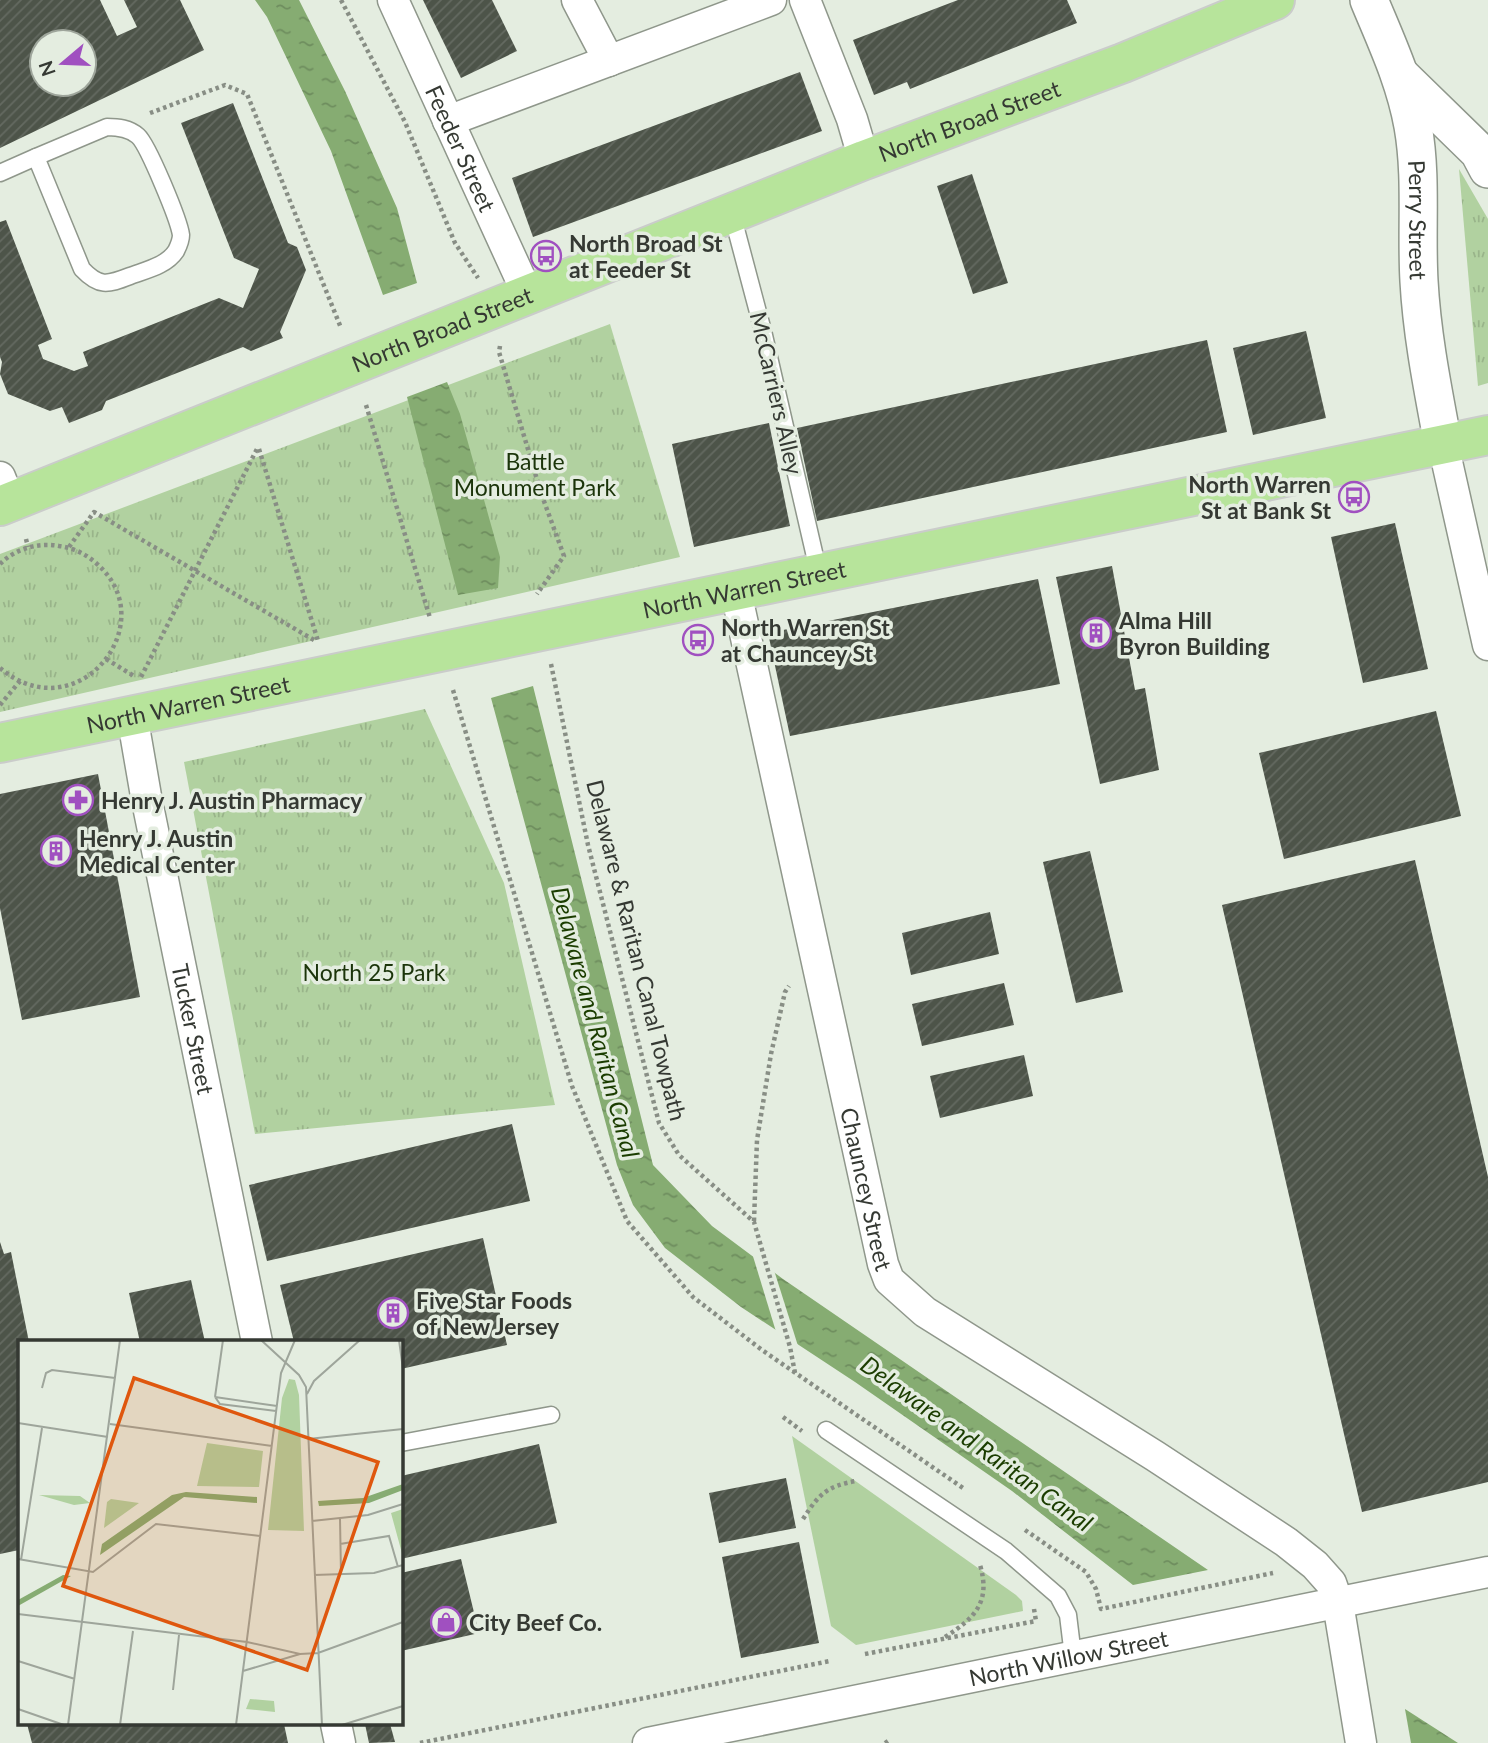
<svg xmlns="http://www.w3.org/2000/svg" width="1488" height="1743" font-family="Lato,sans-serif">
<defs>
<pattern id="park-tufts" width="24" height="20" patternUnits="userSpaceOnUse" patternTransform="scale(1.75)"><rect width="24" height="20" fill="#b1d1a0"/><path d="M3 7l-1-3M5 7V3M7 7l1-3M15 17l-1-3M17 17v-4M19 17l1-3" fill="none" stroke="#99b48a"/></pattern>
<pattern id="water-ripples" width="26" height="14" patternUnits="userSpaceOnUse" patternTransform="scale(1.75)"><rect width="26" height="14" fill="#86ac72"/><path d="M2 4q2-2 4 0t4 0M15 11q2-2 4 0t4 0" fill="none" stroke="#6e8d5e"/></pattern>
<pattern id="building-hatch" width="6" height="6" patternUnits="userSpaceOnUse" patternTransform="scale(1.75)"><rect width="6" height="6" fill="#4d5449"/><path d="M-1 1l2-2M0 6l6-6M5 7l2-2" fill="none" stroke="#646a61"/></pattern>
</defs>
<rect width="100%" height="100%" fill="#e4ede0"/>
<polygon fill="#b1d1a0" points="792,1436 1016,1595 1022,1601 1023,1611 856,1645 831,1626"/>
<g fill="url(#park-tufts)">
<polygon points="1459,169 1488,219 1488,383 1478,386"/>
<polygon points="610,324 680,557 0,712 0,554"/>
<polygon points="425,709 504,883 555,1105 255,1134 184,762"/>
</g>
<g fill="url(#water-ripples)">
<polygon points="255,0 299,0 345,91 397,208 417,283 383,295 331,151 267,17"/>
<polygon points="447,382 460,414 500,557 498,588 458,595 407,397"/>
<polygon points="533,686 653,1165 712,1226 783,1279 1208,1570 1133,1585 1012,1491 855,1382 741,1307 665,1248 633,1205 617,1165 491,698"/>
<polygon points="1405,1709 1458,1743 1411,1743"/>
</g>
<polygon fill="#e4ede0" points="752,1253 773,1267 799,1349 777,1335"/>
<g fill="url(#building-hatch)" fill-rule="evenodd">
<path d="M0,0H100L117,36L137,27L124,0H180L204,50L0,148ZM42,42H84V84H42Z"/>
<polygon points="423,0 492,0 517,51 461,78"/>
<polygon points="958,0 1067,0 1077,23 910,89 907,82 874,95 853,40"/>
<polygon points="800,72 822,131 533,237 512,178"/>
<polygon points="233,103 288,243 297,247 306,270 280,332 283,338 251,351 243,347 106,401 102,410 69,423 62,407 50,411 8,394 0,374 2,362 0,357 0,222 6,220 52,339 38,345 43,359 74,371 88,366 83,352 219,298 243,308 259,269 234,258 181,123"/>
<polygon points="972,174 1008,283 973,294 937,186"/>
<polygon points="1306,331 1326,418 1253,435 1233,348"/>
<polygon points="1207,340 1227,432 817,521 797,428"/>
<polygon points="769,423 790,526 694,547 672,444"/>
<polygon points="1395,523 1428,669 1363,683 1331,537"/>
<polygon points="1112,566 1135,690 1145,688 1159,770 1100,784 1056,577"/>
<polygon points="1038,579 1060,684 790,736 768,633"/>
<polygon points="1436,711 1461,816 1284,859 1259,753"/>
<polygon points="98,774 140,997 22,1020 0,908 0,794"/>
<polygon points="1090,851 1123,992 1076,1003 1043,862"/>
<polygon points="1415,860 1488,1177 1488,1482 1362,1512 1222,905"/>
<polygon points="990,912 999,954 911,975 902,933"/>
<polygon points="1004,983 1014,1025 922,1046 912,1004"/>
<polygon points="1024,1055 1033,1096 940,1118 930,1076"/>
<polygon points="512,1124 530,1201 267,1261 249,1185"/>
<polygon points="483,1238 507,1345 401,1369 401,1342 294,1342 280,1285"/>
<polygon points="0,1242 4,1254 11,1252 29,1342 19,1342 19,1550 0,1554"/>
<polygon points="191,1280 205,1342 140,1342 129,1293"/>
<polygon points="539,1444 557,1523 401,1559 401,1476"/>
<polygon points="786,1478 796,1528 719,1543 709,1493"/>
<polygon points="799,1542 819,1643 741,1658 722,1557"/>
<polygon points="461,1559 479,1633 401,1651 401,1573"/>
<polygon points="27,1724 284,1724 288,1743 32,1743"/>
<polygon points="365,1724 390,1724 395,1742 369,1743"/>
</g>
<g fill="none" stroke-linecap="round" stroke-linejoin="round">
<g stroke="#8f978b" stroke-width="19">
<g id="service">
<path d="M107,127C118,127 129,128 138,136C148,145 179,220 181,235C181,239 178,247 176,251C166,266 146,270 130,276C107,285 99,287 82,269L36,157Z"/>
<polyline points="0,173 36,157"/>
<polyline points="732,214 763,331 819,574"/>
<polyline points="826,1430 1006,1551 1058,1596 1068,1615 1073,1656"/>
<polyline points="401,1443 551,1415"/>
</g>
</g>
<g stroke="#8f978b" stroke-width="33">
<g id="minor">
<path id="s1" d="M393,0L528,295"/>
<polyline points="577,0 609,61"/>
<polyline points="805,0 852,119 864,160"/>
<polyline points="448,121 771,0"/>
<polyline points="1443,444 1488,645"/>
<polyline points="0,477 10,502"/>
<path id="s2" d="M736,592L883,1264L889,1280L925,1312L1155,1456L1286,1542L1315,1565L1331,1583L1338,1603L1361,1743"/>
<path id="s3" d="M132,715L146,796L257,1342"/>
<polyline points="336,1724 340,1743"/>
<path id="s4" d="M648,1743L1488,1572"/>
</g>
</g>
<g stroke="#8f978b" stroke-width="40">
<g id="tertiary">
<path id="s5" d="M1369,0C1386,41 1405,81 1413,126C1422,177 1416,229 1419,281C1422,336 1433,390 1443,444"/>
<polyline points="1401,76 1479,152 1488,169"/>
</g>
</g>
<g stroke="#caccca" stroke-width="42">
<g id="primary">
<path id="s6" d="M0,506L864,160L1123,63L1275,0"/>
<path id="s7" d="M0,743L1488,435"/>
</g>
</g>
<g stroke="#888e85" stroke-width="4.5" stroke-dasharray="3.5 3.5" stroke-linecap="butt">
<polyline points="341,0 405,122 455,243 478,278"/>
<polyline points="150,113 225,85 247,94 341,328"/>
<polyline points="500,346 499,352 541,493 564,556 537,594"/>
<polyline points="366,405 430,618"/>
<polyline points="259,449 318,641"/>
<polyline points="26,539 28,547"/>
<polyline points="69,547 94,512 314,640"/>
<path d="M0,564C15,549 38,542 59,546C74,548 86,554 97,564C165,623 77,733 0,668"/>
<polyline points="106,659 134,676"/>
<polyline points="551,664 588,845 659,1123 679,1155 754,1222 790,1347 795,1373"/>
<polyline points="141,677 258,447"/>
<polyline points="453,690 572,1086 627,1221 693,1297 762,1350 963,1488"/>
<polyline points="0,705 20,681"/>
<polyline points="754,1221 757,1140 771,1054 785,992 789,986"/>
<polyline points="783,1417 802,1431"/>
<path d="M803,1519C819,1494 827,1486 856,1481"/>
<polyline points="1025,1530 1086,1572 1096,1589 1101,1609 1273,1573"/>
<polyline points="1034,1609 1036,1621"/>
<path d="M945,1637C975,1618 991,1602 980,1565"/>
<polyline points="865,1654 1036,1621"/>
<polyline points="420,1743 830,1661"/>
<polyline points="885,1743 888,1741"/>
</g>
<use href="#service" stroke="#fff" stroke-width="16"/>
<use href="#minor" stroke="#fff" stroke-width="30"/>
<use href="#tertiary" stroke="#fff" stroke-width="37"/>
<use href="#primary" stroke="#b7e49b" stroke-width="38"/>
</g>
<defs>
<g id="bus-ring" transform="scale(1.575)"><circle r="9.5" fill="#e4ede0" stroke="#a050c0" stroke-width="1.5"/><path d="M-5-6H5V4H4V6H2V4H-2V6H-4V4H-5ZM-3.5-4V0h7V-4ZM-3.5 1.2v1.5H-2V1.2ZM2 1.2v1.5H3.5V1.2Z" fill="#a050c0"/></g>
<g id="building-ring" transform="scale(1.575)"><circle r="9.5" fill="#e4ede0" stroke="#a050c0" stroke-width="1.5"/><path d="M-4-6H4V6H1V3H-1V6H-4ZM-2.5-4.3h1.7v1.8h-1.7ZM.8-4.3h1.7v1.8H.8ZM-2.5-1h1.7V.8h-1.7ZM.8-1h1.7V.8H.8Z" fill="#a050c0"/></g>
<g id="pharmacy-ring" transform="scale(1.575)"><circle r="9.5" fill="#e4ede0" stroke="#a050c0" stroke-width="1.5"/><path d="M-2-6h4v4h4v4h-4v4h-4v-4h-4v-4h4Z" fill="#a050c0"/></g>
<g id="shop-ring" transform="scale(1.575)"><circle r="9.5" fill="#e4ede0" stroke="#a050c0" stroke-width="1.5"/><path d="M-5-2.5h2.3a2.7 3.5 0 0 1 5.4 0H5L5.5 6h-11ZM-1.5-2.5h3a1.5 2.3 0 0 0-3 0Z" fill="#a050c0"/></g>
</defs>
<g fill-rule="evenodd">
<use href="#bus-ring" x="546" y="256"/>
<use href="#bus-ring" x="1354" y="497"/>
<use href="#building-ring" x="1096" y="633"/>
<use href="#bus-ring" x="698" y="640"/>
<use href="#pharmacy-ring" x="78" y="800"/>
<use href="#building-ring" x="56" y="851"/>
<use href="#building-ring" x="393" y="1313"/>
<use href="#shop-ring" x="446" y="1622"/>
</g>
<g text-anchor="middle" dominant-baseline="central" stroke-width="7" stroke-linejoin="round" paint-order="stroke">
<g font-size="23" fill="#353933" stroke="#e4ede0">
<text stroke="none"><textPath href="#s6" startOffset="1043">North Broad Street</textPath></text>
<text stroke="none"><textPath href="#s1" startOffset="163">Feeder Street</textPath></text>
<text stroke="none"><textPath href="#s5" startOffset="228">Perry Street</textPath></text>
<text stroke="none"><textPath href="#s6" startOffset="476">North Broad Street</textPath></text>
<text transform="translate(777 393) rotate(77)">McCarriers Alley</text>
<text stroke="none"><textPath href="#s7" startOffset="760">North Warren Street</textPath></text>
<text stroke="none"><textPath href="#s7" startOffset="192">North Warren Street</textPath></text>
<text transform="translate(637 950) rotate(76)">Delaware &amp; Raritan Canal Towpath</text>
<text stroke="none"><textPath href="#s3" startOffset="320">Tucker Street</textPath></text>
<text stroke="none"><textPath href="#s2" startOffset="611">Chauncey Street</textPath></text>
<text stroke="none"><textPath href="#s4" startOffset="429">North Willow Street</textPath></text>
</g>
<g font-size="23" font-weight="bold" fill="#353933" stroke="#e4ede0" text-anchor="start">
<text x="569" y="243">North Broad St<tspan x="569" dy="26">at Feeder St</tspan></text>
<text x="1331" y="484" text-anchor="end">North Warren<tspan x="1331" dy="26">St at Bank St</tspan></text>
<text x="1119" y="620">Alma Hill<tspan x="1119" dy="26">Byron Building</tspan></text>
<text x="721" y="627">North Warren St<tspan x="721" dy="26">at Chauncey St</tspan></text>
<text x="101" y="800">Henry J. Austin Pharmacy</text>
<text x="79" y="838">Henry J. Austin<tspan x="79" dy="26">Medical Center</tspan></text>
<text x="416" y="1300">Five Star Foods<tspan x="416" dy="26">of New Jersey</tspan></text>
<text x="469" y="1622">City Beef Co.</text>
</g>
<g font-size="23" fill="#1b340a" stroke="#e4ede0">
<text x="535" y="461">Battle<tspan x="535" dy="26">Monument Park</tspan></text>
<text x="374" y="972">North 25 Park</text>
</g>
<g font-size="24" font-style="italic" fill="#1b3d00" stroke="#e4ede0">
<text transform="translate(596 1022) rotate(75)">Delaware and Raritan Canal</text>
<text transform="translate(977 1443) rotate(36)">Delaware and Raritan Canal</text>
</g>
</g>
<g transform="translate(18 1340)">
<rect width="385" height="385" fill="#e4ede0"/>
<path d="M21,155L62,156L72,163L56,165ZM93,159L121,163L86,188L89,162Z" fill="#b1d1a0"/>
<path d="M232,359L256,361L257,372L228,369Z" fill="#b1d1a0"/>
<path d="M271,39L277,40L281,55L286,191L250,190L264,58ZM189,103L245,111L241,147L179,146ZM385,169V217L373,173Z" fill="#b1d1a0"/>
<path d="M385,144V150L351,163L301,166L300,161L345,158ZM168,152L239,157V163L166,157L82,215L84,204L154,155ZM45,235L53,236L0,266V260Z" fill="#86ac72"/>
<path fill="none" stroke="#9ea59b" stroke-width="2" d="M243,0L281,35L288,47L304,385M381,0L385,29M24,48L28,33L34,30L97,38M289,54L296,41L342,0M197,57L202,64L258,71M197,57L259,66M197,57L205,0M0,83L90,97M92,84L254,106M290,99L385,89M322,179L323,234M294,181L350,175L385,164M322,204L371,196L380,227M0,219L75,232L138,184L242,196M3,220L24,88M296,235L356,233L385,225M0,274L229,302L282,314L300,313L385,282M0,321L57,339M225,331L282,314M155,350L161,295M0,369L46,385M50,385L102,0M102,385L115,291M218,385L263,33L277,0M324,385L385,366"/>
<path fill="#df570e" fill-opacity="0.15" stroke="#df570e" stroke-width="3.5" d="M116,38L360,122L289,330L45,246Z"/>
<rect width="385" height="385" fill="none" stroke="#353933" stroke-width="3.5"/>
</g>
<g transform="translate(63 63) rotate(251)"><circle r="33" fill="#e4ede0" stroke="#9ea59b" stroke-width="2"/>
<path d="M0-5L12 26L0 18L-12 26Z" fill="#a050c0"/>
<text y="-10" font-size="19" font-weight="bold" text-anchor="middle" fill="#353933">N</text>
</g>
</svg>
